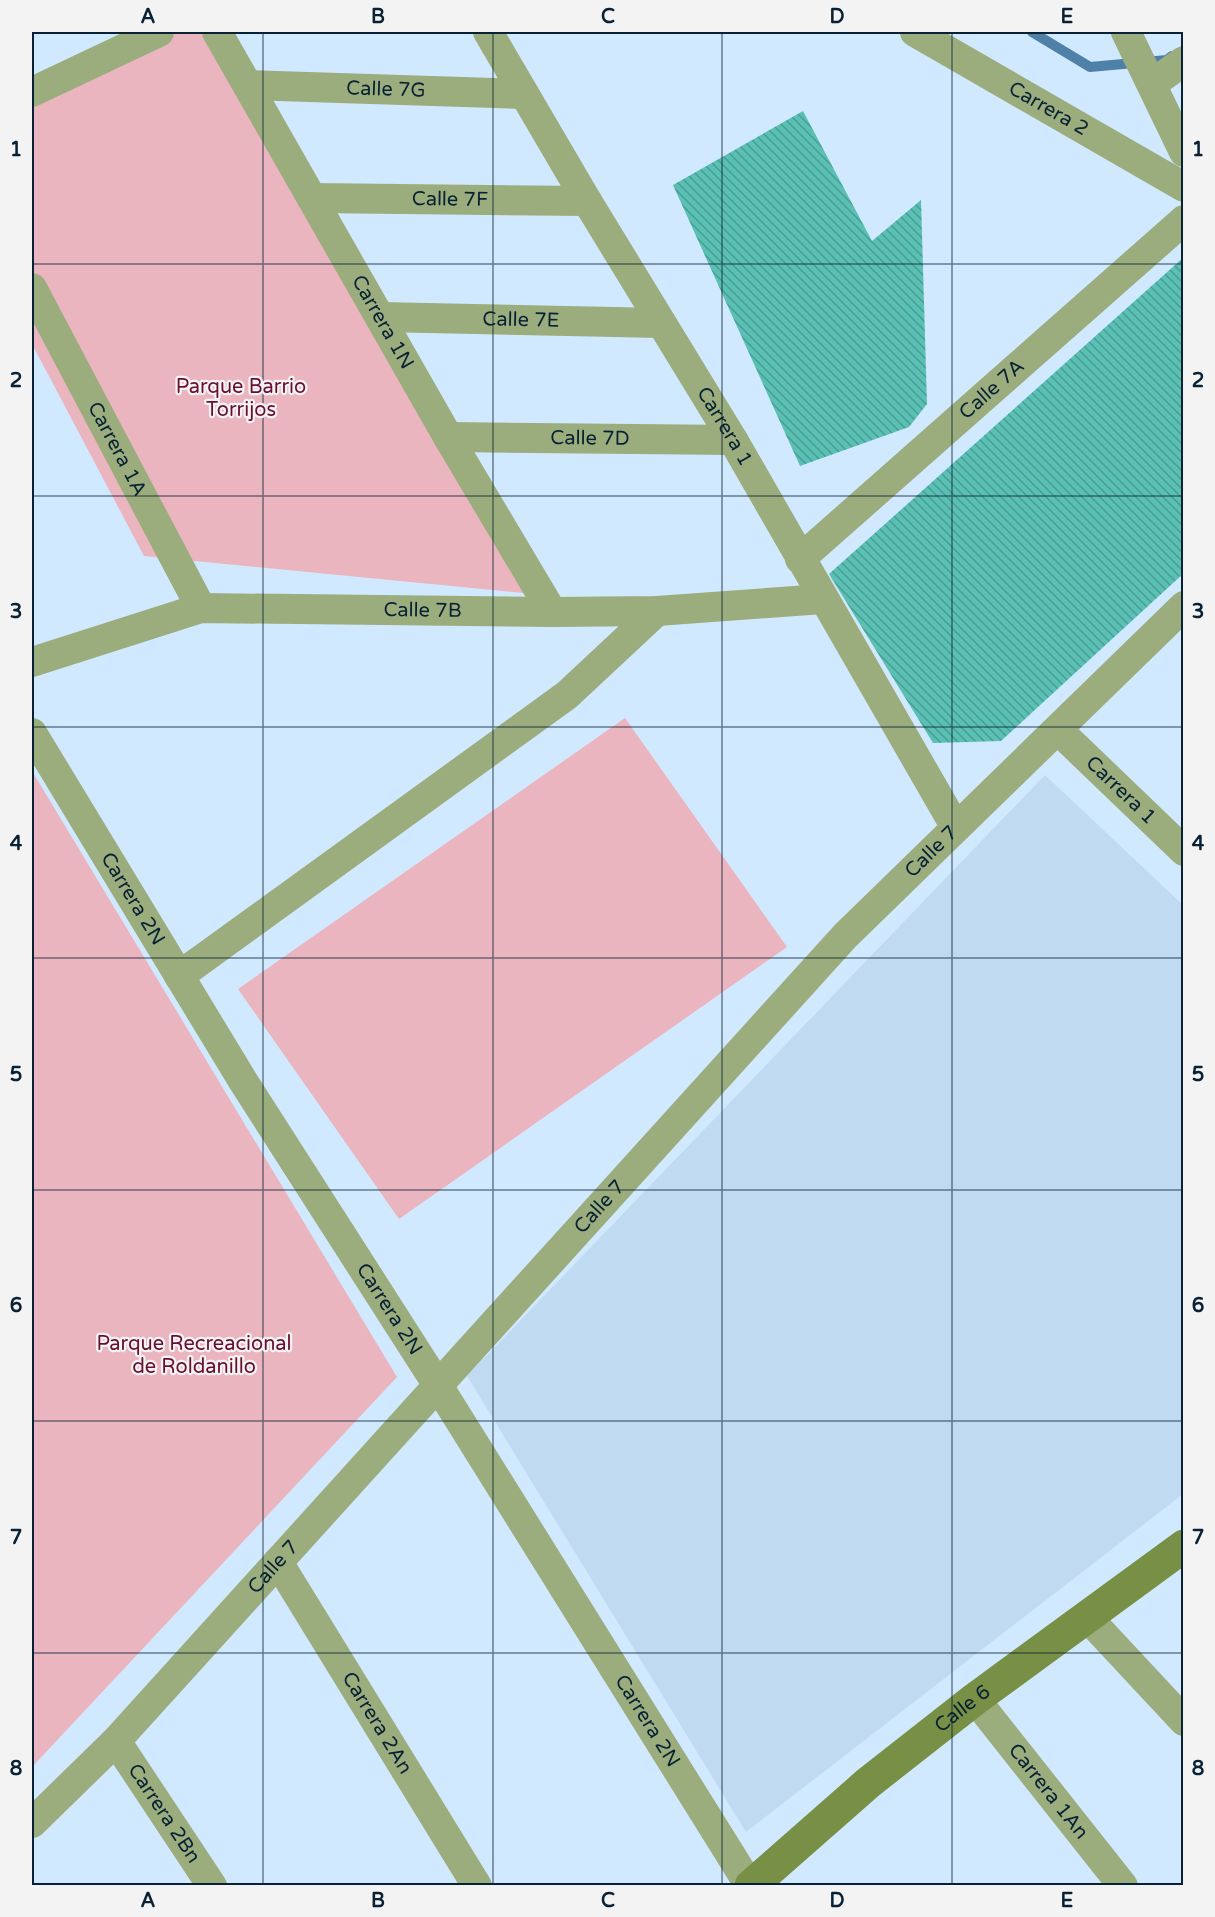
<svg xmlns="http://www.w3.org/2000/svg" width="1215" height="1917" font-family="'Varela Round',sans-serif">
<defs>
<pattern id="building-back-hatch" width="6" height="6" patternUnits="userSpaceOnUse" patternTransform="scale(1.5)"><rect width="6" height="6" fill="#5bc0b4"/><path d="M-1 5l2 2M0 0l6 6M5-1l2 2" fill="none" stroke="#499c93"/></pattern>
</defs>
<rect width="100%" height="100%" fill="#d1e9fe"/>
<polygon fill="#bfdaf1" points="1045,775 1183,905 1183,1494 746,1832 467,1376"/>
<g fill="#ebb5c0">
<polygon points="163,32 217,32 534,594 144,556 32,344 32,98"/>
<polygon points="625,718 787,947 399,1219 238,989"/>
<polygon points="32,771 397,1377 32,1767"/>
</g>
<g fill="none" stroke-linecap="round" stroke-linejoin="round">
<polyline stroke="#4f80a8" stroke-width="10" points="1032,32 1090,67 1167,60 1172,56"/>
</g>
<g fill="url(#building-back-hatch)">
<polygon points="803,111 872,241 921,200 927,404 909,427 800,466 673,185"/>
<polygon points="1184,257 1184,573 1001,741 933,743 829,574"/>
</g>
<g fill="none" stroke-linecap="round" stroke-linejoin="round">
<g stroke="#9bad7d" stroke-width="30">
<path id="s1" d="M217,32L448,437L552,612"/>
<path id="s2" d="M488,32L587,201L733,440L955,826"/>
<path id="s3" d="M915,32L1184,187"/>
<polyline points="1126,32 1184,152"/>
<polyline points="1152,84 1184,61"/>
<path id="s4" d="M248,85L524,94"/>
<polyline points="32,92 159,32"/>
<path id="s5" d="M312,198L587,201"/>
<path id="s6" d="M32,288L201,608"/>
<path id="s7" d="M380,317L661,323"/>
<path id="s8" d="M448,437L733,440"/>
<path id="s9" d="M800,559L1184,220"/>
<path id="s10" d="M32,662L201,608L552,612L657,611L823,599"/>
<path id="s11" d="M1058,730L1184,851"/>
<path id="s12" d="M32,733L243,1081L437,1384L750,1886"/>
<polyline points="179,976 567,695 657,611"/>
<path id="s13" d="M278,1562L477,1886"/>
<polyline points="1087,1617 1184,1721"/>
<path id="s14" d="M975,1699L1123,1886"/>
<path id="s15" d="M116,1741L212,1886"/>
<path id="s16" d="M32,1823L116,1741L845,936L1184,606"/>
</g>
<path stroke="#789045" stroke-width="33" id="s17" d="M751,1886L868,1783L975,1699L1184,1546"/>
</g>
<path fill="none" stroke="#082134" stroke-width="1.5" stroke-opacity="0.55" d="M263,32V1886M493,32V1886M722,32V1886M952,32V1886M32,264H1184M32,496H1184M32,727H1184M32,958H1184M32,1190H1184M32,1421H1184M32,1653H1184"/>
<g text-anchor="middle" dominant-baseline="central" stroke-width="4.5" stroke-linejoin="round" paint-order="stroke">
<g font-size="20" fill="#082134" stroke="#f3f3f3">
<text stroke="none"><textPath href="#s4" startOffset="138">Calle 7G</textPath></text>
<text stroke="none"><textPath href="#s3" startOffset="154">Carrera 2</textPath></text>
<text stroke="none"><textPath href="#s5" startOffset="138">Calle 7F</textPath></text>
<text stroke="none"><textPath href="#s7" startOffset="141">Calle 7E</textPath></text>
<text stroke="none"><textPath href="#s1" startOffset="334">Carrera 1N</textPath></text>
<text stroke="none"><textPath href="#s9" startOffset="256">Calle 7A</textPath></text>
<text stroke="none"><textPath href="#s2" startOffset="460">Carrera 1</textPath></text>
<text stroke="none"><textPath href="#s8" startOffset="142">Calle 7D</textPath></text>
<text stroke="none"><textPath href="#s6" startOffset="182">Carrera 1A</textPath></text>
<text stroke="none"><textPath href="#s10" startOffset="399">Calle 7B</textPath></text>
<text stroke="none"><textPath href="#s11" startOffset="87">Carrera 1</textPath></text>
<text stroke="none"><textPath href="#s16" startOffset="1324">Calle 7</textPath></text>
<text stroke="none"><textPath href="#s12" startOffset="194">Carrera 2N</textPath></text>
<text stroke="none"><textPath href="#s16" startOffset="838">Calle 7</textPath></text>
<text stroke="none"><textPath href="#s12" startOffset="678">Carrera 2N</textPath></text>
<text stroke="none"><textPath href="#s16" startOffset="352">Calle 7</textPath></text>
<text stroke="none"><textPath href="#s17" startOffset="276">Calle 6</textPath></text>
<text stroke="none"><textPath href="#s12" startOffset="1164">Carrera 2N</textPath></text>
<text stroke="none"><textPath href="#s13" startOffset="189">Carrera 2An</textPath></text>
<text stroke="none"><textPath href="#s14" startOffset="118">Carrera 1An</textPath></text>
<text stroke="none"><textPath href="#s15" startOffset="87">Carrera 2Bn</textPath></text>
</g>
<g font-size="20" fill="#6a0e31" stroke="#f3f3f3">
<text x="241" y="387">Parque Barrio<tspan x="241" dy="23">Torrijos</tspan></text>
<text x="194" y="1344">Parque Recreacional<tspan x="194" dy="23">de Roldanillo</tspan></text>
</g>
</g>
<rect width="1215" height="1917" fill="none" stroke="#f3f3f3" stroke-width="66"/>
<rect x="33" y="33" width="1149" height="1851" fill="none" stroke="#082134" stroke-width="2"/>
<g font-size="20" text-anchor="middle" font-weight="bold" fill="#082134">
<text x="148" y="23">A</text>
<text x="378" y="23">B</text>
<text x="608" y="23">C</text>
<text x="837" y="23">D</text>
<text x="1067" y="23">E</text>
<text x="16" y="156">1</text>
<text x="1198" y="156">1</text>
<text x="16" y="387">2</text>
<text x="1198" y="387">2</text>
<text x="16" y="618">3</text>
<text x="1198" y="618">3</text>
<text x="16" y="850">4</text>
<text x="1198" y="850">4</text>
<text x="16" y="1081">5</text>
<text x="1198" y="1081">5</text>
<text x="16" y="1312">6</text>
<text x="1198" y="1312">6</text>
<text x="16" y="1544">7</text>
<text x="1198" y="1544">7</text>
<text x="16" y="1775">8</text>
<text x="1198" y="1775">8</text>
<text x="148" y="1907">A</text>
<text x="378" y="1907">B</text>
<text x="608" y="1907">C</text>
<text x="837" y="1907">D</text>
<text x="1067" y="1907">E</text>
</g>
</svg>
